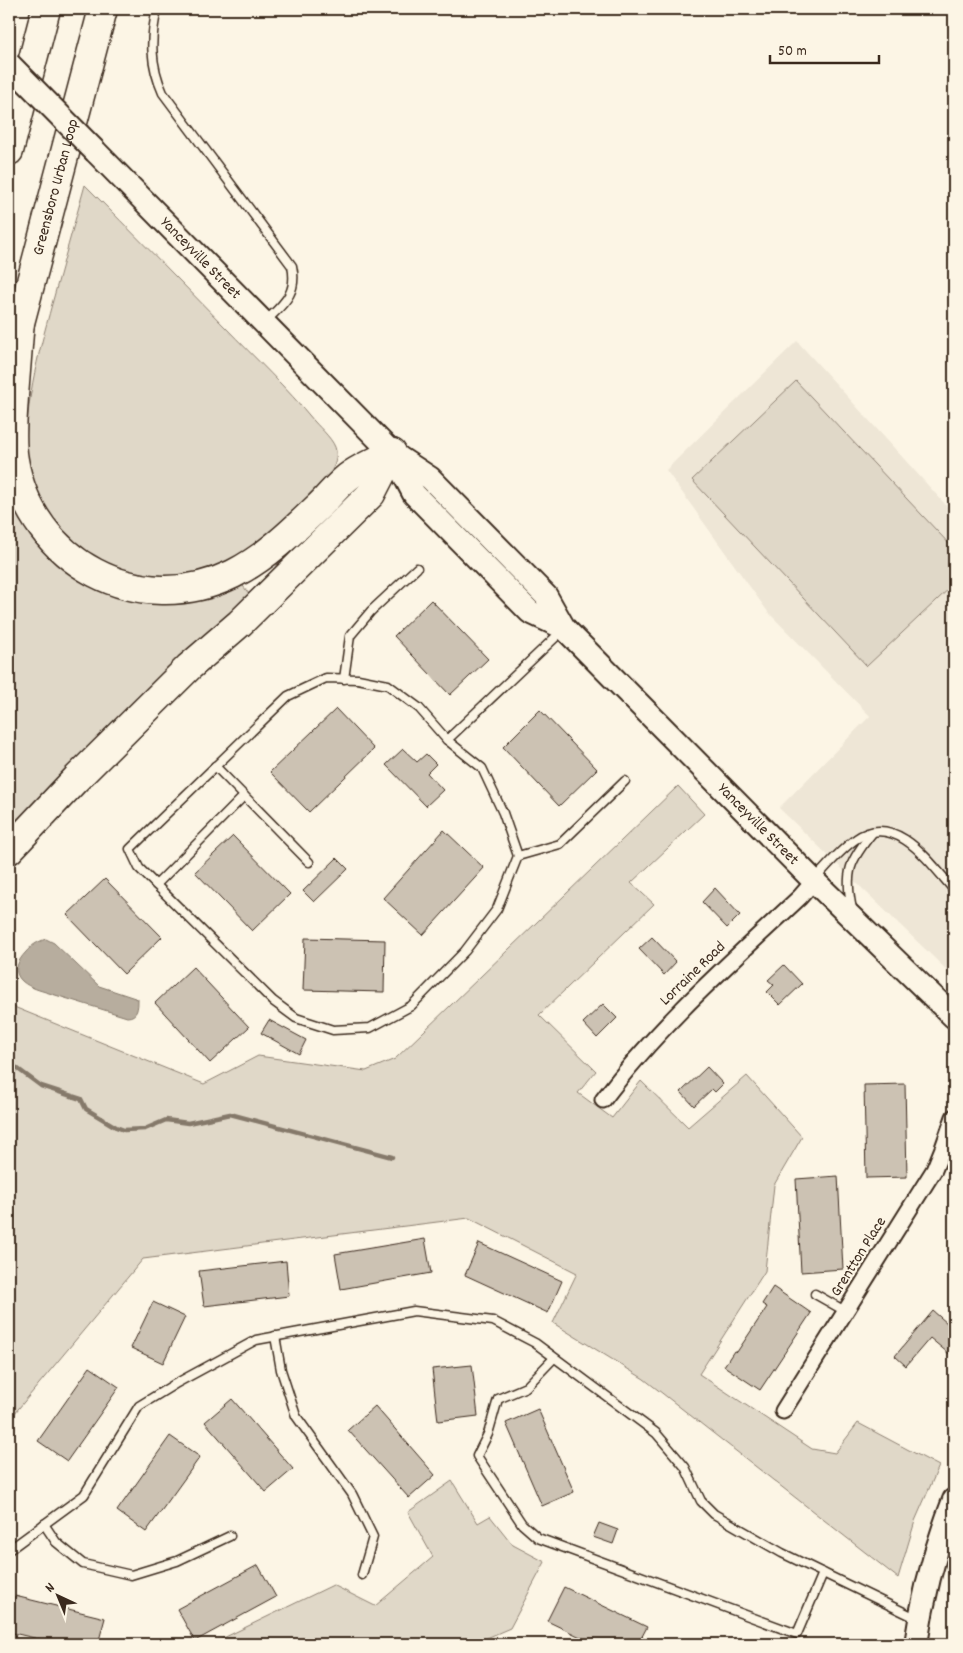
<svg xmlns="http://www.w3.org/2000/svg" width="963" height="1653" font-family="Dekko,sans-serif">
<rect width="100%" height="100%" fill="#fcf5e5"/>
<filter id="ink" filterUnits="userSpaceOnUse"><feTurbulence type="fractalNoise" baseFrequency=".02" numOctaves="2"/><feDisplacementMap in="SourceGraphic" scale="10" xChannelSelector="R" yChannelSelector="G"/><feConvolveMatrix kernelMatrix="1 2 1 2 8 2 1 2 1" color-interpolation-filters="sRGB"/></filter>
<g filter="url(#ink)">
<polygon fill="#eee6d6" points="797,341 954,514 954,977 779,808 870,716 768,612 666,470"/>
<g fill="#e0d8c8" stroke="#8e8173">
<path d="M85,185C132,232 179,280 225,327C255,358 287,388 314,421C321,429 335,441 336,451C339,470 319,487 307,500C238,573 152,613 68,537C48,520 29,489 27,463C23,408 38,356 52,304C63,264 74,224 85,185Z"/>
<polygon points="796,381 954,549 954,584 867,666 692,480"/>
<polygon points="9,484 16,509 35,537 89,582 238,579 249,594 56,782 9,833"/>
<polygon points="678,786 704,814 631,883 654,904 539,1015 596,1071 578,1093 612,1118 641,1081 688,1127 747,1076 802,1137 774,1185 765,1271 699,1374 812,1449 835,1453 858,1423 939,1466 915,1521 898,1578 644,1379 553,1323 577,1273 469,1218 143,1259 9,1420 9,1005 204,1084 258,1056 366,1071 395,1059"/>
<polygon points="452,1481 478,1523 490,1516 513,1545 545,1562 510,1628 473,1644 211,1644 333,1585 375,1606 433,1557 408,1512"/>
</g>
<path fill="#b7ad9e" stroke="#85796b" d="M46,939L54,943L99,986L138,999C138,1007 138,1017 127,1017L39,990C18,983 8,971 26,952C32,945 37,942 46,939Z"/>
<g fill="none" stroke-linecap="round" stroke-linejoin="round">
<polyline stroke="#85796b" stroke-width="4.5" points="9,1066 14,1066 41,1086 81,1099 86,1109 116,1127 124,1130 145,1129 166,1120 188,1123 230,1114 392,1157"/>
</g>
<g fill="#ccc2b3" stroke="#3b2a1e">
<polygon points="431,600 488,659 450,695 394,636"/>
<polygon points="336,709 374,749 309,812 270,772"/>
<polygon points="540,710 597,769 559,806 503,747"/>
<polygon points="403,749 417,762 426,754 436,764 427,773 443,790 426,806 386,765"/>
<polygon points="444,830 484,868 423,935 383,898"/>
<polygon points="233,836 290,894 252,931 195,872"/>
<polygon points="337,858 348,869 314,902 303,891"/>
<polygon points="105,879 162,937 124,974 67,915"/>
<polygon points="715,888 740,915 727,928 702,902"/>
<polygon points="652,937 676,962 664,975 639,949"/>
<polygon points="305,938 385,940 384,992 303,990"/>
<polygon points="784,965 802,984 780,1005 767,992 774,985 768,980"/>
<polygon points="193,967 249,1027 210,1063 155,1003"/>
<polygon points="603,1004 617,1018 597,1038 583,1023"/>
<polygon points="269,1020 306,1040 299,1054 261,1033"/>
<polygon points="707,1067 723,1084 715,1092 712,1089 694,1106 681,1092"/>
<polygon points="905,1084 907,1177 866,1178 864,1085"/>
<polygon points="838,1176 843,1269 801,1272 796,1179"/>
<polygon points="425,1239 431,1273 341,1289 335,1254"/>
<polygon points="479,1243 562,1281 548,1313 465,1275"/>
<polygon points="286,1261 289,1296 204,1306 199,1271"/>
<polygon points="773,1287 811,1313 760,1390 724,1366 734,1351 737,1352 767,1307 762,1304"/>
<polygon points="153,1302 185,1317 163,1363 131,1348"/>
<polygon points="933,1311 954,1329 954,1358 930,1338 906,1366 895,1356"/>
<polygon points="472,1365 478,1416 438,1421 432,1369"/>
<polygon points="90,1367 119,1387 67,1461 38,1441"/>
<polygon points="232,1399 293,1469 266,1492 205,1422"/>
<polygon points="375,1406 435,1475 409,1498 348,1430"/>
<polygon points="538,1409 574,1492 542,1506 506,1423"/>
<polygon points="170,1436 200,1457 146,1532 117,1511"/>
<polygon points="599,1523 618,1530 613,1544 593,1537"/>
<polygon points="258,1565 276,1597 195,1641 177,1609"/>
<polygon points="564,1587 647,1627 638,1644 595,1644 547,1621"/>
<polygon points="15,1596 105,1618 98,1644 60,1644 9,1632 9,1623"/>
</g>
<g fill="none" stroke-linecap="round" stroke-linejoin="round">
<g stroke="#3b2a1e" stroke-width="11">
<g id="lane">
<path d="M157,9C150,39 150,64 163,93L292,266C298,294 283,304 265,322"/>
<polygon points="326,678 358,679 388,685 419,708 447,740 482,768 503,813 518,856 497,909 465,951 411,1006 370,1028 333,1030 296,1018 273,1001 139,868 130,849 288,696"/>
<polyline points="344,679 350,636 371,611 417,568"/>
<polyline points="447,740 562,631"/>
<polyline points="215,766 309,862"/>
<polyline points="518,856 560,844 625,781"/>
<path d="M815,879C828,865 841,849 856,839C896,811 931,864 954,890"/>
<polyline points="156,885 244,796"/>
<path d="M852,909C844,872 850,860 873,832"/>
<polyline points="815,1294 845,1311"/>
<polyline points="275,1336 281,1370 296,1416 352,1494 373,1537 362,1575"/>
<polyline points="554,1358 526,1387 498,1399 488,1434 477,1456 522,1524 538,1538 797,1634 823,1573"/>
<polyline points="44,1524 56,1542 83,1564 131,1575 177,1561 230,1536"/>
<polyline points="9,1550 84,1495 139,1406 175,1384 256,1340 414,1311 493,1321 535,1343 656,1433 685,1467 701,1501 714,1514 782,1553 918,1619"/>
</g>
</g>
<g stroke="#3b2a1e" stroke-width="19">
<g id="street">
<path d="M603,1100C660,1024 731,962 800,897L814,881"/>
<polyline points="783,1411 934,1170 943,1148 954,1117"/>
</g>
</g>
<g stroke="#3b2a1e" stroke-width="26">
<g id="secondary">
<path id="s1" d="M96,152L392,453L430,478L546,596L564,628L814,881L954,1017"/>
<polyline points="394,456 414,494 530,612 564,628"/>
<path d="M916,1644C923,1595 936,1546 954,1500"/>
</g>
</g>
<g stroke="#3b2a1e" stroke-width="31">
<g id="highway">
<polyline points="9,151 46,9"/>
<path d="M20,320C18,345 16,371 14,396C13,417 10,439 14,460C31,562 139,620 233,574C267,557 295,529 322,503C331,494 341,481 352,474C364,466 379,460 392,453"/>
<path id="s2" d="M16,338L103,9"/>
<polyline points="9,850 76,779 189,667 240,623 371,494 392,453"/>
</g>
</g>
<use href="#lane" stroke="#fcf5e5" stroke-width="8"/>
<use href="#street" stroke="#fcf5e5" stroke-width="15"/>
<use href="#secondary" stroke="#fcf5e5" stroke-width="22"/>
<use href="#highway" stroke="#fcf5e5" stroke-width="28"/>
<g stroke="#3b2a1e" stroke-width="26" stroke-linecap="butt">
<polyline id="secondary-bridge" points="9,64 96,152"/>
</g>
<use href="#secondary-bridge" stroke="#fcf5e5" stroke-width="22"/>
</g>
</g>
<g text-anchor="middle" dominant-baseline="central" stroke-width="4" stroke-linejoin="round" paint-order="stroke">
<g font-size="16" fill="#3b2a1e" stroke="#fcf5e5">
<text stroke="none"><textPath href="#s2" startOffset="156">Greensboro Urban Loop</textPath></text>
<text stroke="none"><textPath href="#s1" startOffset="149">Yanceyville Street</textPath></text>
<text stroke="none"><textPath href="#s1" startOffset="946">Yanceyville Street</textPath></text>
<text transform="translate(693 974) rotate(-44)">Lorraine Road</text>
<text transform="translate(859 1257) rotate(-58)">Grentton Place</text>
</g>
</g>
<rect width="963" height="1653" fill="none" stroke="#fcf5e5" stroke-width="30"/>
<rect x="15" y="15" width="933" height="1623" fill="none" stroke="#3b2a1e" stroke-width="2" filter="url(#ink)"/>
<g transform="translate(58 1596) rotate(316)" stroke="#fcf5e5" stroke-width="4" paint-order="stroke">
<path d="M0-4L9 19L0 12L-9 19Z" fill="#3b2a1e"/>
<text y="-8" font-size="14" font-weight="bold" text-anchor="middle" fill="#3b2a1e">N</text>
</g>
<path d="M770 55v8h109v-8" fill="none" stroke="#3b2a1e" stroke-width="2.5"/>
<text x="778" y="55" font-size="15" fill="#3b2a1e" stroke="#fcf5e5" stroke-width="4" paint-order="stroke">50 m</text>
</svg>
